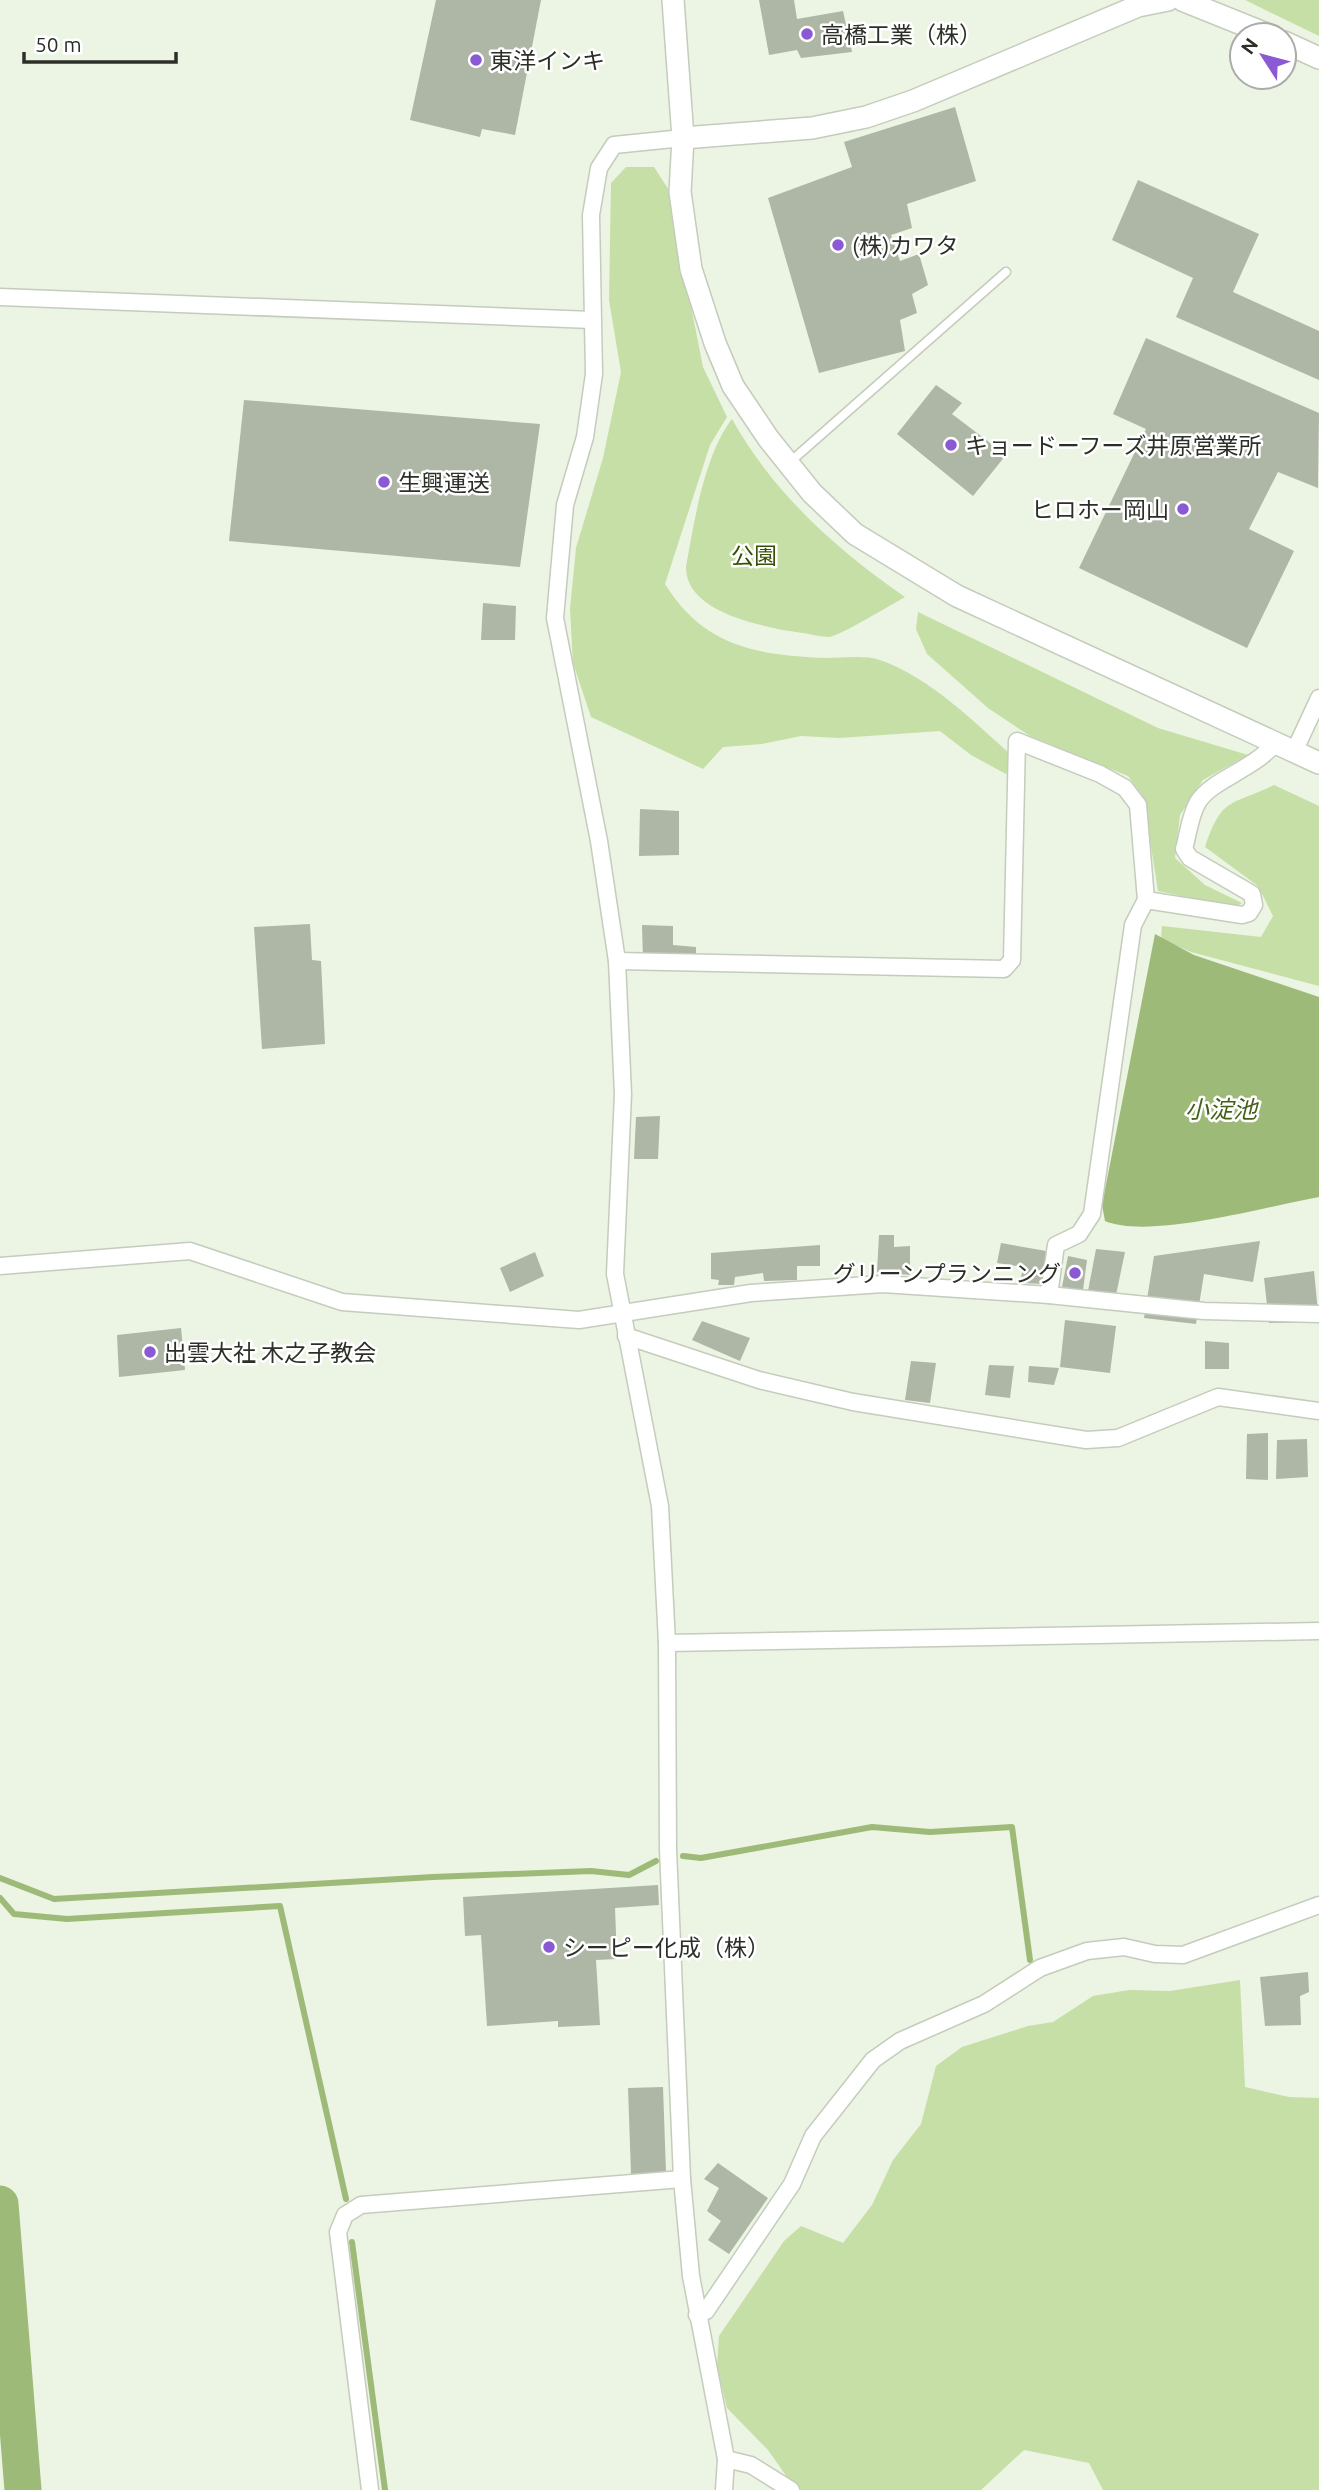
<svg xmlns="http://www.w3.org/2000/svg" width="1319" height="2490" font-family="Ubuntu,'Noto Sans JP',sans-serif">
<rect width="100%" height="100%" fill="#ecf4e3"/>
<g fill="#c6dfa6">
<polygon points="1245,0 1319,0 1319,36"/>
<path d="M626,167H654L676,201L685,276L703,367L727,417L710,445L665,584C704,647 757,655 826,658C842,658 865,655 880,660C933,679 977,725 1018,761L1006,774L971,755L940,731L839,738L801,736L762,744L723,747L703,769L591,717L573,663L570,609L576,548L603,458L621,372L609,300L611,183Z"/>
<path d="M732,419C773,493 837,550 905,597C892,604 840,636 829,637C821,637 811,634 803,633C768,628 685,614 686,567C694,523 704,455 732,419Z"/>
<polygon points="918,612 1158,728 1248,755 1203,780 1180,815 1175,858 1205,885 1242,903 1235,907 1158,891 1143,796 1128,776 1030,736 988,708 927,654 916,629"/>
<path d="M1274,785L1319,806V986L1191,952L1161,939L1162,926L1261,937L1273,916L1258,886L1205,847C1222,796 1231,806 1274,785Z"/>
<polygon points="1240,1980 1245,2087 1289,2097 1319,2098 1319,2490 1103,2490 1089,2463 1024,2450 981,2490 796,2490 768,2450 727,2408 717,2367 719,2336 784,2241 801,2226 843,2243 872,2205 893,2160 921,2124 936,2066 962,2047 1028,2026 1053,2022 1093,1996 1129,1990 1170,1991"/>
</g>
<path fill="#9dba78" d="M1155,934L1194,955L1319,997V1197C1268,1206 1150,1240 1105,1221L1102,1205Z"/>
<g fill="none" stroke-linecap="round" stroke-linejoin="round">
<g stroke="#9dba78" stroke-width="6">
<polyline points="683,1856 701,1858 872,1827 930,1832 1012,1827 1030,1960"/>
<polyline points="0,1878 54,1899 433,1877 591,1871 629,1875 656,1861"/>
<polyline points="0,1898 14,1914 67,1919 280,1906 346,2199"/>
<polyline points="352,2242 385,2490"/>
</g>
<polyline stroke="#9dba78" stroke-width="37" points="0,2204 23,2490"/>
</g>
<g fill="#aeb6a6">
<polygon points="436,0 541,0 515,135 482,129 480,137 410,120"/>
<polygon points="759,0 794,0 797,19 843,11 852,52 801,58 797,50 769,55"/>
<polygon points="955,107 976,181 907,204 912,228 891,235 900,261 919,254 928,285 912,294 917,313 900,320 905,351 819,373 768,198 852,167 844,142"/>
<polygon points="1138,180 1259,234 1233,292 1319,331 1319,380 1176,317 1193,278 1112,240"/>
<polygon points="1146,338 1319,413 1318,488 1278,472 1249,529 1294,551 1247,648 1079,568 1146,429 1113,414"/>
<polygon points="936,385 962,403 952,414 1006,455 973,496 897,434"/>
<polygon points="244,400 540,424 520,567 229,541"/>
<polygon points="483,603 516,606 515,640 481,640"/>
<polygon points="640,809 679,811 679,855 639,856"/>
<polygon points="310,924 312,960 321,961 325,1044 262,1049 254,927"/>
<polygon points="642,925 673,926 673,945 696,947 696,963 643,960"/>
<polygon points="660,1116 658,1159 634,1159 636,1117"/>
<polygon points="879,1235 894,1235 894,1247 910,1246 910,1275 877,1272"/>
<polygon points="1260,1241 1253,1282 1204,1274 1196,1324 1144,1318 1154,1256"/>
<polygon points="1001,1243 1052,1252 1045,1284 1020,1283 1023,1267 997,1263"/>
<polygon points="820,1245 820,1266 797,1266 797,1280 764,1281 763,1273 735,1277 734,1285 718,1285 719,1280 711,1279 711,1253"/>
<polygon points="1096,1249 1125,1252 1116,1295 1088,1291"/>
<polygon points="535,1252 544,1276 510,1292 500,1268"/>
<polygon points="1068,1256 1087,1260 1083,1290 1062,1287"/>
<polygon points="1314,1271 1319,1322 1269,1323 1264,1278"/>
<polygon points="1065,1320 1116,1326 1110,1373 1060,1367"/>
<polygon points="702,1321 750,1338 740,1361 692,1340"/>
<polygon points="181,1328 185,1370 119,1377 117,1335"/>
<polygon points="1205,1341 1229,1343 1229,1369 1205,1369"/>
<polygon points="911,1361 936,1363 930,1403 905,1400"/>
<polygon points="989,1365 1014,1366 1010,1398 985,1395"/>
<polygon points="1029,1366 1059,1368 1054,1385 1028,1382"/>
<polygon points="1268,1433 1268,1480 1246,1479 1247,1434"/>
<polygon points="1307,1439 1308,1477 1276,1479 1277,1440"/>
<polygon points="658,1885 659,1905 615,1908 617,1959 596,1960 600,2025 558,2027 558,2021 487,2026 481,1935 465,1936 463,1897"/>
<polygon points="1308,1972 1309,1992 1300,1996 1301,2025 1265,2026 1260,1977"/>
<polygon points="663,2087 666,2173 631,2174 628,2088"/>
<polygon points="718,2163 768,2198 729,2254 708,2240 721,2221 707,2211 719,2188 704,2179"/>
</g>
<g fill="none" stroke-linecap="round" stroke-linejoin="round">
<g stroke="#c4ccbc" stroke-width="11">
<polyline id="service" points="790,462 1006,272"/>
</g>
<g stroke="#c4ccbc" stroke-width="19">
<g id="minor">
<polyline points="683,138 614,145 599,168 591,215 594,374 585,437 565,505 555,618 599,841 617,961 623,1094 615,1274 660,1506 667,1643 668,1849 682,2179 691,2276 726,2459 724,2490"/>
<polyline points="0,297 592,320"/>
<polyline points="1294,752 1319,698"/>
<path d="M1146,900L1242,915L1249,913L1254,905L1252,894L1190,858L1184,849C1188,835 1190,815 1198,802C1211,780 1255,769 1275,743"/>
<polyline points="617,961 1004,969 1012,960 1017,741 1100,774 1125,788 1138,805 1146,900 1133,925 1092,1214 1079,1234 1056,1245 1049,1295"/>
<polyline points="0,1266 190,1251 342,1302 579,1320 751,1293 883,1284 1049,1295 1204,1311 1319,1314"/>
<polyline points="626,1336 759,1380 853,1402 1086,1440 1118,1438 1218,1397 1319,1411"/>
<polyline points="667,1643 1319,1631"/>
<polyline points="697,2315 706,2311 792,2184 813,2136 873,2060 900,2041 984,2004 1040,1968 1087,1951 1124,1947 1155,1954 1183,1955 1319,1905"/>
<polyline points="726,2459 751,2465 791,2490"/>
<polyline points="370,2490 338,2232 345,2215 361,2205 682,2179"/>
</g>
</g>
<g stroke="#c4ccbc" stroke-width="24">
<g id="tertiary">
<polyline points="673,0 683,138 680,192 691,269 715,343 733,386 768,438 812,493 855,534 957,596 1319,763"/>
<polyline points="1182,0 1269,35"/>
<polyline points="1284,42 1319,58"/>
<polyline points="683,138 812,128 866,117 913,101 1138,6 1168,0"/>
</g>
</g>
<use href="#service" stroke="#fff" stroke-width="8"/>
<use href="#minor" stroke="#fff" stroke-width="16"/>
<use href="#tertiary" stroke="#fff" stroke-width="21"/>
</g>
<g fill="#8a59d3" stroke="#fff" stroke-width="2.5">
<circle cx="807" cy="34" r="7"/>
<circle cx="476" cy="60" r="7"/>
<circle cx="838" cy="245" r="7"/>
<circle cx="951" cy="445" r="7"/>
<circle cx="384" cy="482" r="7"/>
<circle cx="1183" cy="509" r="7"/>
<circle cx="1075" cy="1273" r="7"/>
<circle cx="150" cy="1352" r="7"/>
<circle cx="549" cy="1947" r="7"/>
</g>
<g text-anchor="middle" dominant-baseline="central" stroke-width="5" stroke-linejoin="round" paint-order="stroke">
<g font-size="23" fill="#2c2f28" stroke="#fff" text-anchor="start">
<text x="821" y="34">高橋工業（株）</text>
<text x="490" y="60">東洋インキ</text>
<text x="852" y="245">(株)カワタ</text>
<text x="965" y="445">キョードーフーズ井原営業所</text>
<text x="398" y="482">生興運送</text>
<text x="1169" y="509" text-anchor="end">ヒロホー岡山</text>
<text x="1061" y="1273" text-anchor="end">グリーンプランニング</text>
<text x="164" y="1352">出雲大社 木之子教会</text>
<text x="563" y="1947">シーピー化成（株）</text>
</g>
<g font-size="23" fill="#364f03" stroke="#fff">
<text x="754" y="555">公園</text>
</g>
<g font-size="24" font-style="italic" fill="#46601b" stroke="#fff">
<text x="1221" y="1109">小淀池</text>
</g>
</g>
<g transform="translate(1263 56) rotate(306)"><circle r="33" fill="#ffffff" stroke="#abaca9" stroke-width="2"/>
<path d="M0-5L12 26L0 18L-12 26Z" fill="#8a59d3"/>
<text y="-10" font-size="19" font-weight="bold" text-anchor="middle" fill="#2c2f28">N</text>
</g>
<path d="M24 52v10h152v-10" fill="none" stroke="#2c2f28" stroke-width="3.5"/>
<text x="35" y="52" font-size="21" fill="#2c2f28" stroke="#ffffff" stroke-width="5" paint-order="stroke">50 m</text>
</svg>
